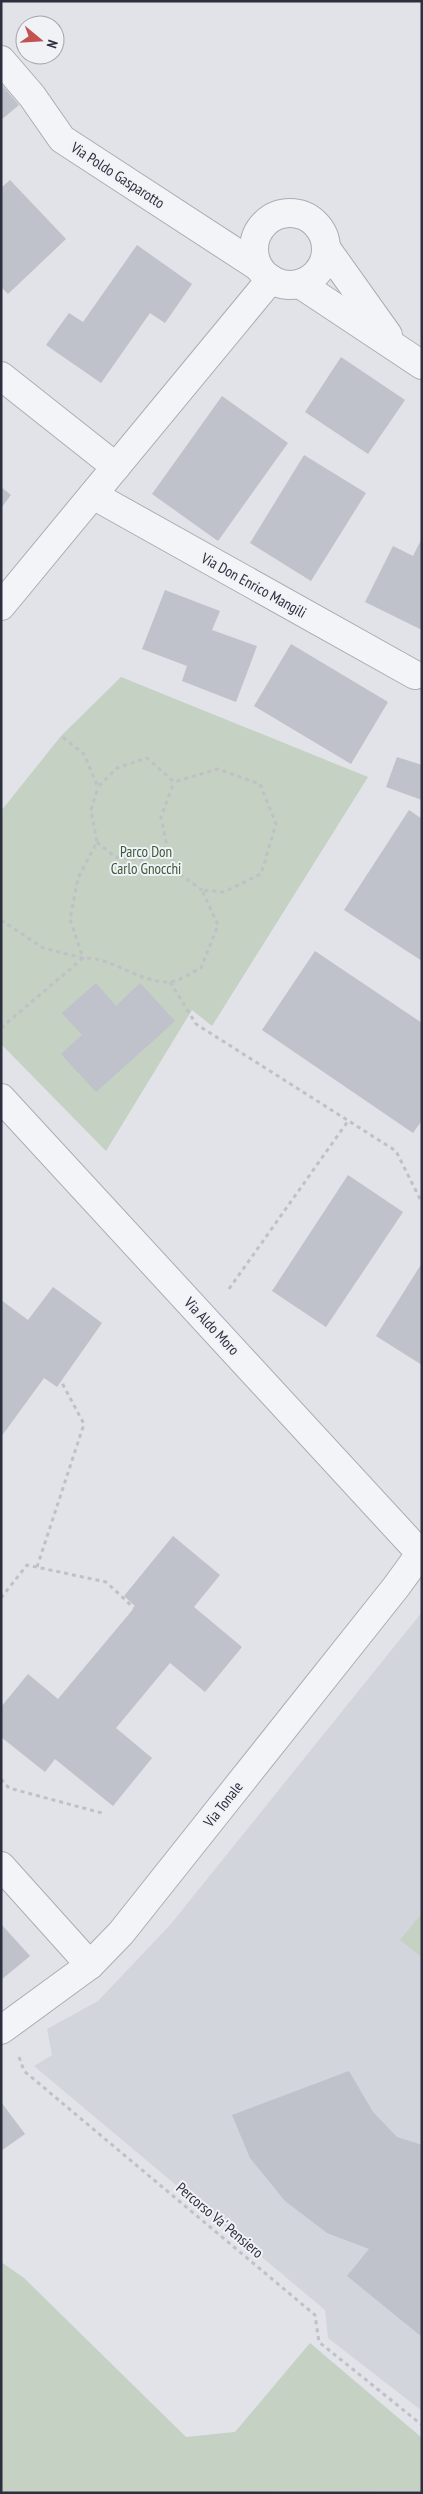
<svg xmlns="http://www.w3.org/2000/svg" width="423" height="2494" font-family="'PT Sans Narrow',sans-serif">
<rect width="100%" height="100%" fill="#e1e3e8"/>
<polygon fill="#d3d5dd" points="422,1612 422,2411 328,2338 325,2310 34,2066 52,2055 47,2029 98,2001 170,1925"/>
<g fill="#c4d1c3">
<polygon points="121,677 368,777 212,1026 192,1010 106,1151 1,1044 1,811 61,736"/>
<polygon points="422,1913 422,1957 400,1940"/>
<polygon points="1,2262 24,2278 186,2437 235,2432 310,2343 422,2438 422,2491 1,2493"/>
</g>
<g fill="#bfc1cb">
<polygon points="1,84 19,105 1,120"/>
<polygon points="10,180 66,239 8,294 1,287 1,188"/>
<polygon points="137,245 192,284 165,323 150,313 101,383 46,345 69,313 83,322"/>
<polygon points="341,357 405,400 368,454 305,412"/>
<polygon points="222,396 288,443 218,541 152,494"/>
<polygon points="304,455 366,493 311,581 250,543"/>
<polygon points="1,487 11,495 1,508"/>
<polygon points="422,538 422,630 365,602 393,546 413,556"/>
<polygon points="165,590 220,611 212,630 257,646 236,702 182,681 187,666 142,649"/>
<polygon points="291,644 388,702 351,764 254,706"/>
<polygon points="397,757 422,765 422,800 386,787"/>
<polygon points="409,810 422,819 422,961 344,910"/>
<polygon points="315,951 422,1023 422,1120 413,1133 262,1030"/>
<polygon points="96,983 116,1006 140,983 175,1021 96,1092 61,1054 82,1035 62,1013"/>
<polygon points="348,1175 403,1212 326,1327 272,1291"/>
<polygon points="422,1263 422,1365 376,1336"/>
<polygon points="53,1287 102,1323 57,1387 44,1378 1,1437 1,1300 28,1320"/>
<polygon points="173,1536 220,1575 194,1607 242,1647 205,1692 170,1663 116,1728 152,1758 113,1806 55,1759 45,1772 1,1737 1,1707 28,1674 58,1699 134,1608 135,1606 124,1596"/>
<polygon points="1,1924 30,1956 1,1980"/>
<polygon points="349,2071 373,2112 397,2137 422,2145 422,2337 347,2276 369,2249 327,2233 285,2201 250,2158 232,2115"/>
<polygon points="1,2102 25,2134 1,2151"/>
</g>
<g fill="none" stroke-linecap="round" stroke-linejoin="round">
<g stroke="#aaadb5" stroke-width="30">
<g id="street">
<polyline points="1,60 32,96 62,139 257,266"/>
<circle cx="290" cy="249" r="36"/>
<polyline points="326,248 388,335"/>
<polyline points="300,284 422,365"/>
<polyline points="1,376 116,467"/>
<polyline points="93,495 415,675"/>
<polyline points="1,606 271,279"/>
<polyline points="1,1098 422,1555"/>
<polyline points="1,1866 90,1965"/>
<polyline points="1,2030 90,1965 121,1933 396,1587 420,1554"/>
</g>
</g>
<g stroke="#bfc1c7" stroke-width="3" stroke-dasharray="4 4" stroke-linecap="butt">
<polyline points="97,842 115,857 142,860 168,851 181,875 202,890"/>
<polyline points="168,851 161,817 174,782"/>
<polyline points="1,920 43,948 83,958 70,919 78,878 97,842 91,810 98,787"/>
<polyline points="170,982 196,1024 396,1151 422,1203"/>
<path d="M1,1028L83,958C110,956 137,982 169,982C178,982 192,972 201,968L218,925L202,890L224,892L261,874L276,824L260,784L218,769L174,782L147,758L117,768L98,787L84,754L61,736"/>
<polyline points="229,1289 348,1121"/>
<polyline points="37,1567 84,1424 61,1381"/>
<polyline points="1,1598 27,1565 106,1582 134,1608"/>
<polyline points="1,1779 9,1788 102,1813"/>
<polyline points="19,2057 24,2071 315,2315 319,2342 422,2425"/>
</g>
<use href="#street" stroke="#f3f4f7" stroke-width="28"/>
</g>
<g text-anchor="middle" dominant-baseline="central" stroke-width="4" stroke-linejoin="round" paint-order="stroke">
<g font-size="15" fill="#2b2f3e" stroke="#f0f2f6">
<text transform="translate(118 175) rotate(33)">Via Poldo Gasparotto</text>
<text transform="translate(254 585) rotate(29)">Via Don Enrico Mangili</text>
<text transform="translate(212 1326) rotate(47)">Via Aldo Moro</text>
<text transform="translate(223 1804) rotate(-52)">Via Tonale</text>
<text transform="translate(220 2220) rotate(40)">Percorso Va' Pensiero</text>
</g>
<g font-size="15" fill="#3a5939" stroke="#f0f2f6">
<text x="146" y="851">Parco Don<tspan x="146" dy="17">Carlo Gnocchi</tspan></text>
</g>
</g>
<rect width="423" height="2494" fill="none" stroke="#2b2f3e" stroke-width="5"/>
<g transform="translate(40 40) rotate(108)"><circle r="24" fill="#f0f2f6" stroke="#a1a4ac"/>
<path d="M0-4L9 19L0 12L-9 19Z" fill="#c25351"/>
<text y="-8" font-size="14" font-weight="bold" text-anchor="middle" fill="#2b2f3e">N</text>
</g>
</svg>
